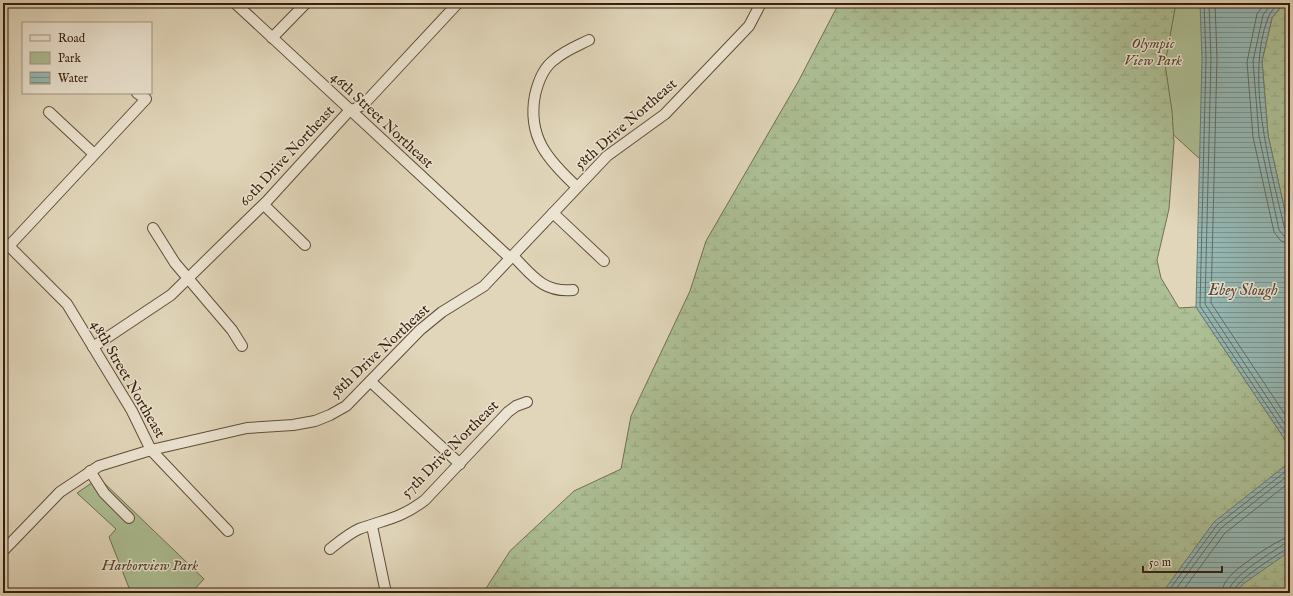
<svg xmlns="http://www.w3.org/2000/svg" width="1293" height="596" font-family="'IM FELL English',serif">
<defs>
<pattern id="wetland-marsh" width="20" height="14" patternUnits="userSpaceOnUse"><rect width="20" height="14" fill="#adbf95"/><path d="M1 5h8M5 5V1M11 12h8M15 12V8" fill="none" stroke="#95a47f"/></pattern>
<pattern id="water-rules" width="6" height="5" patternUnits="userSpaceOnUse"><rect width="6" height="5" fill="#95b8b5"/><path d="M0 2.5h6" fill="none" stroke="#7a9592"/></pattern>
</defs>
<rect width="100%" height="100%" fill="#e1d6ba"/>
<filter id="stains"><feTurbulence type="fractalNoise" baseFrequency=".005" numOctaves="4"/><feColorMatrix values="0 0 0 0 .2 0 0 0 0 .09 0 0 0 0 .02 0 0 0 .5 -.17"/></filter>
<radialGradient id="worn" r=".72"><stop offset=".6" stop-color="#630" stop-opacity="0"/><stop offset="1" stop-color="#630" stop-opacity=".3"/></radialGradient>
<g fill="#adbf95" stroke="#726f52">
<polygon points="1029,3 1212,3 1201,160"/>
<polygon points="99,478 204,579 191,593 131,593 109,537 116,529 77,493"/>
</g>
<g fill="url(#wetland-marsh)" stroke="#726f52">
<polygon points="839,3 1176,3 1165,64 1172,111 1174,142 1169,209 1157,260 1161,278 1179,308 1196,307 1290,447 1290,593 483,593 510,551 574,491 621,469 631,416 690,291 706,241 798,82"/>
<polygon points="1284,3 1290,3 1290,234 1268,135 1262,61 1272,18"/>
</g>
<g fill="url(#water-rules)" stroke="#6f7b72">
<polygon points="1200,3 1284,3 1272,18 1262,61 1268,135 1290,234 1290,447 1196,307 1202,58"/>
<polygon points="1290,462 1290,551 1243,584 1236,593 1162,593 1214,522"/>
</g>
<g fill="none" stroke-linecap="round" stroke-linejoin="round">
<g stroke="#666c62" stroke-width="1">
<polyline points="1204,3 1206,58 1200,306 1290,440"/>
<polyline points="1209,3 1211,58 1205,304 1290,432"/>
<polyline points="1215,3 1217,58 1211,303 1290,422"/>
<polyline points="1265,3 1257,14 1247,62 1253,137 1274,232 1281,241 1290,243"/>
<polyline points="1272,3 1263,15 1253,61 1259,136 1279,230 1284,236 1290,237"/>
<path d="M1279,3C1275,7 1270,12 1268,18C1245,76 1270,167 1284,226L1286,231L1290,232"/>
<polyline points="1167,593 1217,525 1290,468"/>
<polyline points="1173,593 1221,528 1290,474"/>
<polyline points="1181,593 1225,533 1290,482"/>
<path d="M1222,593C1222,585 1227,580 1232,574C1240,566 1280,537 1290,537"/>
<path d="M1228,593C1229,577 1270,554 1284,544L1290,543"/>
<path d="M1233,593C1235,580 1275,557 1286,549L1290,548"/>
</g>
<g stroke="#624d39" stroke-width="12">
<g id="minor">
<polyline points="235,3 510,258"/>
<polyline points="272,38 306,3"/>
<polyline points="49,112 94,154"/>
<path d="M577,187C548,160 527,137 535,95C538,82 543,68 554,60C564,51 577,46 589,40"/>
<polyline points="264,205 305,245"/>
<polyline points="553,213 604,261"/>
<polyline points="153,228 175,263 232,330 242,346"/>
<polyline points="3,243 9,246 67,304 132,411 151,450 228,531"/>
<polyline points="9,246 146,99 137,93"/>
<path d="M513,256C532,275 543,293 573,290"/>
<polyline points="93,347 171,295 267,201 349,111 363,105 458,3"/>
<polyline points="371,382 460,464"/>
<polyline points="90,471 104,493 129,518"/>
<polyline points="372,526 386,593"/>
<path d="M330,549C339,542 348,534 359,529C386,519 400,519 425,500L508,412L516,406L527,402"/>
<polyline points="3,551 60,492 99,466 151,450 247,428 293,425 315,421 330,415 346,406 420,330 442,312 484,286 607,156 665,114 749,26 761,3"/>
</g>
</g>
<use href="#minor" stroke="#ece4d2" stroke-width="10"/>
</g>
<g text-anchor="middle" dominant-baseline="central" stroke-width="3" stroke-linejoin="round" paint-order="stroke">
<g font-size="15" font-style="italic" fill="#544730" stroke="#ece4d2">
<text x="1153" y="43">Olympic<tspan x="1153" dy="17">View Park</tspan></text>
<text x="150" y="565">Harborview Park</text>
</g>
<g font-size="15" fill="#371f0e" stroke="#ece4d2">
<text transform="translate(382 120) rotate(43)">46th Street Northeast</text>
<text transform="translate(626 124) rotate(-41)">58th Drive Northeast</text>
<text transform="translate(287 156) rotate(-47)">60th Drive Northeast</text>
<text transform="translate(380 351) rotate(-43)">58th Drive Northeast</text>
<text transform="translate(128 379) rotate(60)">48th Street Northeast</text>
<text transform="translate(450 449) rotate(-45)">57th Drive Northeast</text>
</g>
<g font-size="16" font-style="italic" fill="#534d40" stroke="#ece4d2">
<text x="1243" y="291">Ebey Slough</text>
</g>
</g>
<rect width="1293" height="596" fill="none" stroke="#e1d6ba" stroke-width="16"/>
<rect x="4" y="4" width="1285" height="588" fill="none" stroke="#371f0e" stroke-width="2"/>
<rect x="8" y="8" width="1277" height="580" fill="none" stroke="#371f0e"/>
<rect x="22" y="22" width="130" height="72" fill="#ece4d2" stroke="#a49584"/>
<rect x="30" y="35" width="20" height="6" fill="#ece4d2" stroke="#a49584"/>
<text x="58" y="42" font-size="12" fill="#371f0e">Road</text>
<rect x="30" y="52" width="20" height="12" fill="#adbf95" stroke="#a49584"/>
<text x="58" y="62" font-size="12" fill="#371f0e">Park</text>
<rect x="30" y="72" width="20" height="12" fill="url(#water-rules)" stroke="#a49584"/>
<text x="58" y="82" font-size="12" fill="#371f0e">Water</text>
<path d="M1143 566v6h79v-6" fill="none" stroke="#371f0e" stroke-width="2"/>
<text x="1149" y="566" font-size="12" fill="#371f0e" stroke="#ece4d2" stroke-width="3" paint-order="stroke">50 m</text>
<rect width="100%" height="100%" filter="url(#stains)"/>
<rect width="100%" height="100%" fill="url(#worn)"/>
</svg>
